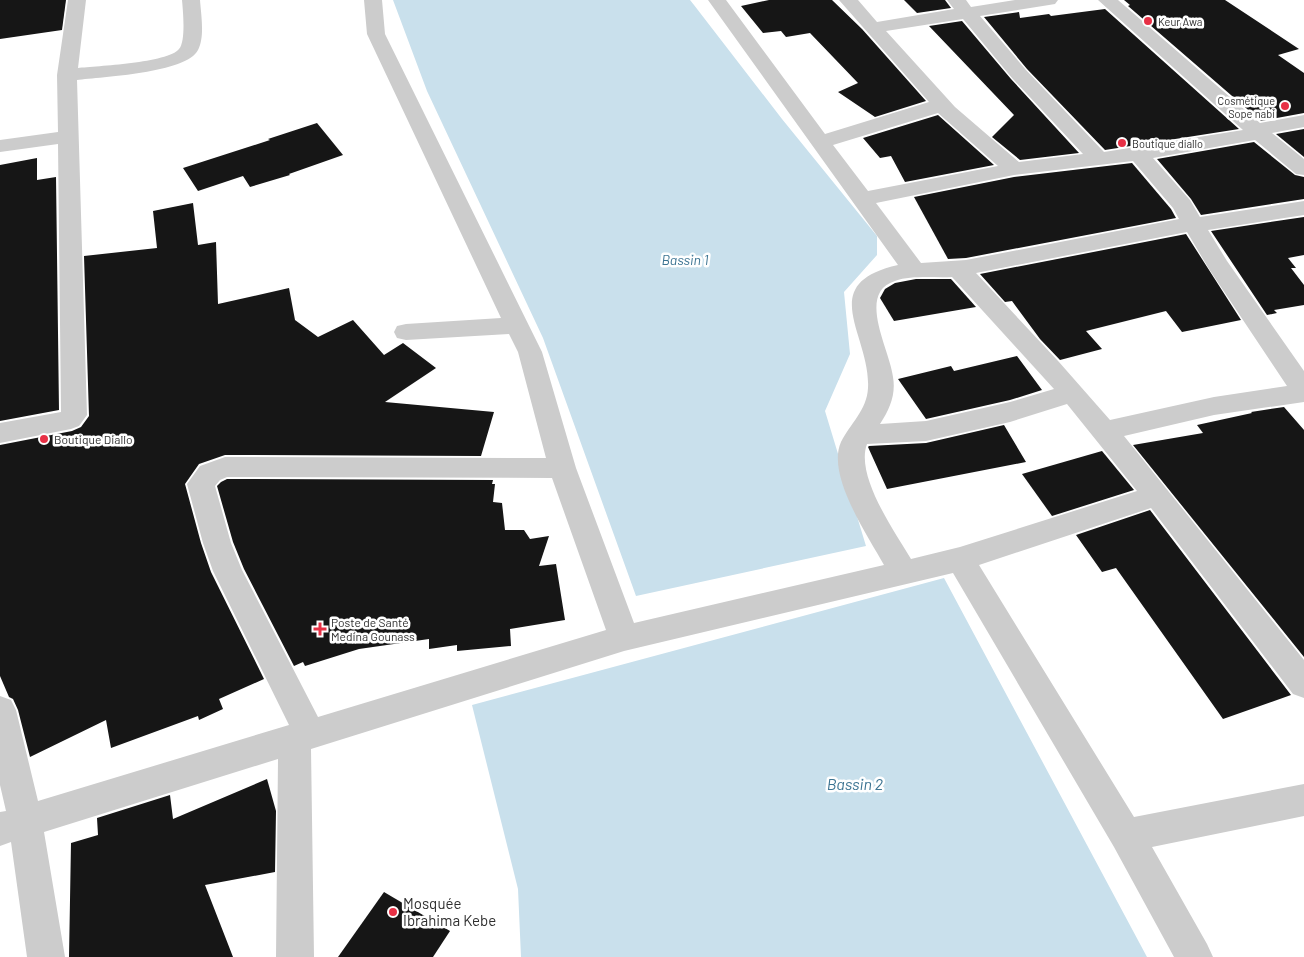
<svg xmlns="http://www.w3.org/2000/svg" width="1304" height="957" font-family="Barlow,sans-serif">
<rect width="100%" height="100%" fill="#fff"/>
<g fill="#c9e0ec">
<polygon points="393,0 690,0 694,5 782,119 877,236 877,255 844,292 850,354 825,411 866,546 636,596 543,338 427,91"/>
<polygon points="944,578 1147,957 521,957 518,889 472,705"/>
</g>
<g fill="#161616">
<polygon points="0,0 66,0 62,30 0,39"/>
<polygon points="769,0 832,0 862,29 926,101 875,117 838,92 858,83 810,33 786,37 781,31 763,33 741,6"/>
<polygon points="904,0 945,0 951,8 917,13"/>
<polygon points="1124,0 1225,0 1299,49 1278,55 1304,73 1304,113 1261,121 1128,6 1130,5"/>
<polygon points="1105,9 1239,129 1105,150 1027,69 984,17 1019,12 1020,18 1049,14 1051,16"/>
<polygon points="962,21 1011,79 1079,153 1020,160 992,137 1014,115 929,26"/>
<polygon points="938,115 994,165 905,182 891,156 880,158 863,138"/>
<polygon points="317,123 343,155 289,174 290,175 250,187 243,176 198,191 183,168 270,140 268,139"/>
<polygon points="1304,129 1304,157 1276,134"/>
<polygon points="1254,142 1295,175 1304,177 1304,199 1201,215 1191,199 1157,159"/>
<polygon points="37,158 37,180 56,177 59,410 0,421 0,165"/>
<polygon points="1132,163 1171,209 1176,218 966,258 948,259 914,197 1014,177"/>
<polygon points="193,203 198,245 216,242 218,304 289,288 295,320 318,337 353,320 384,355 403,343 436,368 385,402 494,412 481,456 225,455 199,464 185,484 201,543 211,572 264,679 219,699 223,709 199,720 198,716 111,748 106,720 30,757 18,710 13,699 9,697 0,676 0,445 72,431 81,427 89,416 84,256 157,248 153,211"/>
<polygon points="1304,217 1304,255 1288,258 1296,268 1291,268 1304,285 1304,305 1274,310 1277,313 1267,315 1211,231"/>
<polygon points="1186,234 1241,320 1182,332 1166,311 1086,331 1102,349 1060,360 1040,339 1012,301 1005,302 980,274"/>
<polygon points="916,279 951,279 976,307 894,321 880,298 885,289 895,283"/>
<polygon points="1017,356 1042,390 1010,400 926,419 898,379 951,366 954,371"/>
<polygon points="1284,407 1304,430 1304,657 1133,445 1203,433 1197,425 1252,413 1251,412"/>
<polygon points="1004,425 1026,462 887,489 868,447 869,446 926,443"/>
<polygon points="1102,451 1134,490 1052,516 1022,474"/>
<polygon points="227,479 493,480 492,484 495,484 493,502 502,503 505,530 524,530 530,539 549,536 539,566 556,564 565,620 510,629 511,646 457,651 457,645 429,649 429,639 359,649 305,666 303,662 294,666 244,569 233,542 217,486 221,482"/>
<polygon points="1150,510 1291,695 1223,719 1116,568 1102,572 1076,535"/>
<polygon points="267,779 276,811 275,872 205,885 233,957 69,957 71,843 98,835 97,818 170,795 173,819"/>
<polygon points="384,892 450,931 433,957 338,957"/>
</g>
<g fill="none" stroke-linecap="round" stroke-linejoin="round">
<g fill="#ccc" fill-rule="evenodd">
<path d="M68,0H86L78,68C96,66 168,63 179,49C186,41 183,11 182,0H200C201,14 205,37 198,50C187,73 101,77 77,80L87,415L79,426L71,429L0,443V423L61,412L58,144L0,152V140L58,132L57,75Z"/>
<path d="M364,0H382L385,34L542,352L576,468L634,623L884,565C868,536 826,475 841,442C850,424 867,410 868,388C871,335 814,284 898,265L708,0H726L825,134L929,102L839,0H858L877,22L954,9L947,0H966L971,7L1015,0H1058L1055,4L1049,5L980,16L1026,70L1104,152L1243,130L1098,0H1118L1260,123L1304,115V127L1272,133L1304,159V175L1296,174L1255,140L1153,158L1190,200L1200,217L1304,201V215L1208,230L1227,261L1304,371V402L1214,415L1124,436L1304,660V698L1293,694L1151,508L979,565L1134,817L1304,784V816L1152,847L1207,944L1213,957H1174L1114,847L953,573L624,651L311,749L314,957H276L278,759L44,832L65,957H27L11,842L0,846V812L6,811L0,785V696L11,700L16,710L38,801L289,725L213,571L203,543L187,484L200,466L225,457L546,458L518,352L509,334L406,340L397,338L394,332L397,326L406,324L501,318L367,34ZM963,19L1012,78L1083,154L1019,162L955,107L886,31ZM938,113L998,166L868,191L833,145ZM1133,161L1173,208L1179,219L966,260L921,263L876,203L1014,175ZM1187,232L1209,269L1287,386L1214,397L1110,420L1059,362L976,273ZM952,277L1054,389L1010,402L926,421L880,424C890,409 896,394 893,377C890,350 856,293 895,281C912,275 934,278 952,277ZM1067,404L1137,491L960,547L911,559C895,532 855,476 867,444L926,441L1010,422ZM227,477L552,478L606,630L318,717L242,570L231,543L215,486L220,480Z"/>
</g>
</g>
<g fill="#e73045" stroke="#fff" stroke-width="2">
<circle cx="1148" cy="21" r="5"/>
<circle cx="1285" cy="106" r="5"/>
<circle cx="1122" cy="143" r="5"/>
<circle cx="44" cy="439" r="5"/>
<path d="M317.5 621.5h5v5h5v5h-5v5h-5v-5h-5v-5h5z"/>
<circle cx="393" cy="912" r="5"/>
</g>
<g text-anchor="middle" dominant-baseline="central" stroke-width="5" stroke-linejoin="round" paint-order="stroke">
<g font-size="11" fill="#2f2f2f" stroke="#fff" text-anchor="start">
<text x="1158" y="21">Keur Awa</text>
<text x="1275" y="100" text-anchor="end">Cosmétique<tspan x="1275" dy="13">Sope nabi</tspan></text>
<text x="1132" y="143">Boutique diallo</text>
</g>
<g font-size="12" fill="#2f2f2f" stroke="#fff" text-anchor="start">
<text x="54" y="439">Boutique Diallo</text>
<text x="331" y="622">Poste de Santé<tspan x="331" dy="14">Medina Gounass</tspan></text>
</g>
<g font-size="14" font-style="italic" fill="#3c7492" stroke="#fff">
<text x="685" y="259">Bassin 1</text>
</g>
<g font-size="15" fill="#2f2f2f" stroke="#fff" text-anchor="start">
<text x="403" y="903">Mosquée<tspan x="403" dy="17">Ibrahima Kebe</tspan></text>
</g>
<g font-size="16" font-style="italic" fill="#3c7492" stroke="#fff">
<text x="855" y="783">Bassin 2</text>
</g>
</g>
</svg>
